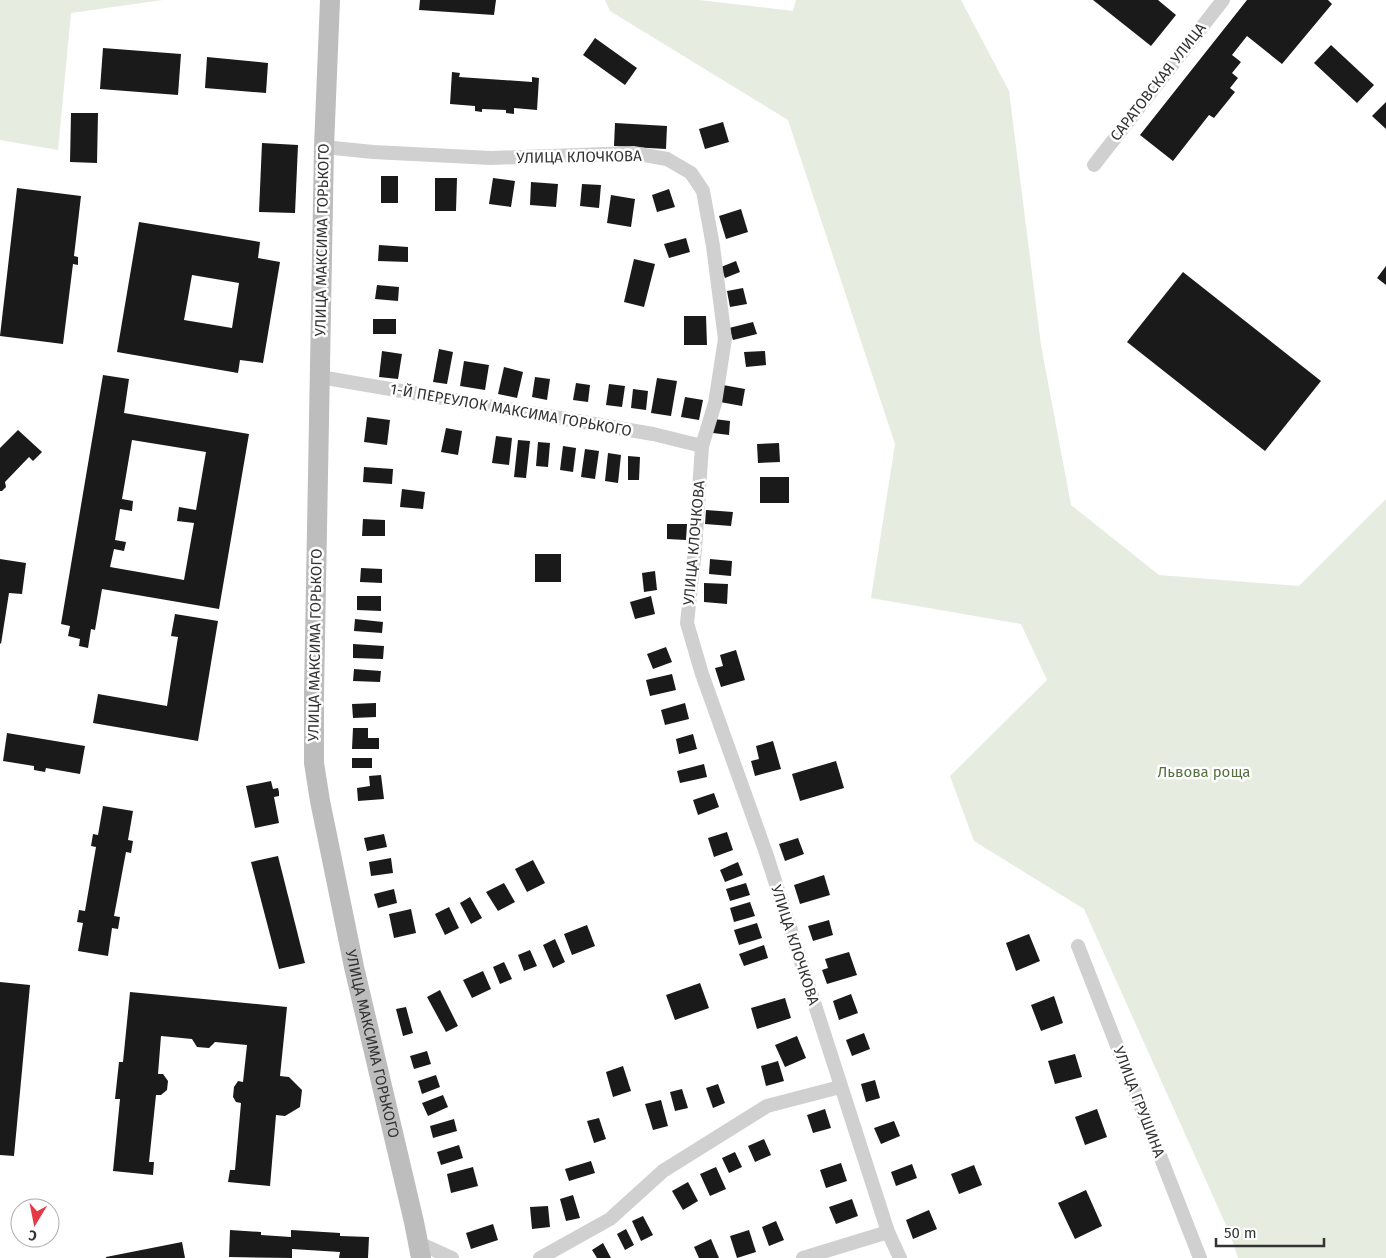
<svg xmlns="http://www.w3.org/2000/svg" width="1386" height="1258" font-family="'Fira Sans',sans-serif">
<rect width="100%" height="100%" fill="#fff"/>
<g fill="#e6ecdf">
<polygon points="0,0 163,0 71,13 58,150 0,140"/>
<polygon points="605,0 699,0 793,11 796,0 961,0 1009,91 1041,345 1071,505 1159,575 1299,586 1386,499 1386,1258 1238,1258 1230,1234 1084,909 974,841 950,776 1047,680 1021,624 871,598 895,444 788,120 610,11"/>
</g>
<g fill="#1a1a1a" fill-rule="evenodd">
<polygon points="420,0 496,0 494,15 419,10"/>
<polygon points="1093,0 1158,0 1176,15 1151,46"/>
<polygon points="1247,0 1328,0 1332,4 1282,64 1247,36 1232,55 1241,62 1232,73 1238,78 1230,88 1235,92 1214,118 1209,115 1173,161 1140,135"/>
<polygon points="595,38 637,68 625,85 583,55"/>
<polygon points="1331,45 1374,85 1357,103 1314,63"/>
<polygon points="103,48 181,54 178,95 100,89"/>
<polygon points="207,57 268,63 266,93 205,88"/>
<polygon points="452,72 460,73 459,77 532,82 532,77 539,78 537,110 514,108 514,114 506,113 506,110 482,109 482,112 475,111 475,106 450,104"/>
<polygon points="1386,102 1386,129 1372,116"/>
<polygon points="71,113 98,113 97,163 70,162"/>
<polygon points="723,122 729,142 705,149 699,129"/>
<polygon points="615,123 667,126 666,149 614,146"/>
<polygon points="262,143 298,145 295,213 259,212"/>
<rect x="381" y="176" width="17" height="27"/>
<polygon points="435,178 457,178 456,211 435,211"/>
<polygon points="493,178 515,181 511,207 489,204"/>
<polygon points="531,182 558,184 556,207 530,205"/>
<polygon points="582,184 601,185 599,208 580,206"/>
<polygon points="17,188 81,196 74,256 78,257 78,265 73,264 63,344 0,336"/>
<polygon points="669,189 675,207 657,212 652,195"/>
<polygon points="611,195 635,199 631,227 607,223"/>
<polygon points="741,209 748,232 726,239 719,216"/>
<path d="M139,222L260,242L258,258L280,262L263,363L240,360L238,373L117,352ZM192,275L239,283L232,328L184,320Z"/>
<polygon points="686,238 690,252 669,258 664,244"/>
<polygon points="379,245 408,247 408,262 378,261"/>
<polygon points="634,259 655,264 644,307 624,302"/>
<polygon points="736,261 740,272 725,278 721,267"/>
<polygon points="1386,266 1386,285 1377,278"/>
<polygon points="1183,272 1321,381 1265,451 1127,342"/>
<polygon points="377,285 399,287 398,301 375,299"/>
<polygon points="743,288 747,304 730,307 727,291"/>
<polygon points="684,316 706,316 707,345 684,345"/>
<rect x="373" y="319" width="23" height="15"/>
<polygon points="753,322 757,334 733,340 729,328"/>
<polygon points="439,349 453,352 447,384 433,382"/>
<polygon points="382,351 402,354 398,379 379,377"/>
<polygon points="765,351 766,365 746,367 744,352"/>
<polygon points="464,361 489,365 485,390 460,386"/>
<polygon points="504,367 523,372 517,398 498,394"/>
<path d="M103,375L129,379L124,413L249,434L219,609L102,589L95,630L91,629L88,648L79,646L80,639L68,636L70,626L61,624ZM132,440L206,452L196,510L179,507L177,521L194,523L184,580L110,567L114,549L124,551L126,542L115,540L120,509L132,511L133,501L122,499Z"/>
<polygon points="535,377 550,379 547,400 532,397"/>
<polygon points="657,378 677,381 671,416 651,413"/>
<polygon points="576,383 590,385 588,402 573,400"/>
<polygon points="609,384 625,386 622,407 606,405"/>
<polygon points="723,385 745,389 742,406 720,402"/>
<polygon points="633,389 648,391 646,410 631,408"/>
<polygon points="685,397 703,400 699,420 681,417"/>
<polygon points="367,417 390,420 387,445 364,442"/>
<polygon points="714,419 730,421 729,435 713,433"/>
<polygon points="446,428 462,431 458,455 441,452"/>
<polygon points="18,430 42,452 33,461 29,457 5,482 6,487 2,491 0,491 0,448"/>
<polygon points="496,436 512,438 509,465 492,463"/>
<polygon points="518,440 530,441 526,478 514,477"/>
<polygon points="538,442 550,443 548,467 536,466"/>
<polygon points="779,443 780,462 758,463 757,444"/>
<polygon points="563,446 576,448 573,472 560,470"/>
<polygon points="585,449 599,451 595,479 581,477"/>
<polygon points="608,453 621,455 618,483 605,481"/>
<polygon points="628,456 640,457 639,480 628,480"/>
<polygon points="364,467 393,469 392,484 363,482"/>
<rect x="760" y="477" width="29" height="26"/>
<polygon points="402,489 425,492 423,509 400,507"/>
<polygon points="706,510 733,512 731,526 705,524"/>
<polygon points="363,519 385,520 385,536 362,536"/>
<polygon points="667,524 687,524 686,540 667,539"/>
<rect x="535" y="554" width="26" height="28"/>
<polygon points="0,559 26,563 22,594 9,593 1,644 0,643"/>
<polygon points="710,559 732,561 731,576 709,574"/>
<polygon points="361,568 382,569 382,583 360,582"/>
<polygon points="655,571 657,590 644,592 642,573"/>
<polygon points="704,583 728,584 727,604 704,602"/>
<polygon points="357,596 381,596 381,611 357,610"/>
<polygon points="651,596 655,614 635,619 630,602"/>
<polygon points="175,614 218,621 198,741 93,723 98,694 167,706 178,637 171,636"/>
<polygon points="355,619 383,622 382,633 354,631"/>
<polygon points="353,644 384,646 383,659 353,658"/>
<polygon points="666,647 672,662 653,669 647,654"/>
<polygon points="736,650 745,680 721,687 715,668 723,666 720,655"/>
<polygon points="354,669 381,671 380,682 353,681"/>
<polygon points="672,674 676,690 650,696 646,680"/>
<polygon points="376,703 376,717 353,718 352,704"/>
<polygon points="685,703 689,719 665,725 661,710"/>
<polygon points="353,728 368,728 368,738 379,738 379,749 352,749"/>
<polygon points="7,733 85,746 80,774 46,768 45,772 34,770 34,766 3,761"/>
<polygon points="693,734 697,749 679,754 676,739"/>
<polygon points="773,741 781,769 755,776 751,761 759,759 756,746"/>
<rect x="352" y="758" width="20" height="10"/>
<polygon points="836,761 844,788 800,801 792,774"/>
<polygon points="704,764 707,777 680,783 677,771"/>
<polygon points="381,775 384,799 358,801 357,788 370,786 369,776"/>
<polygon points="271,781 273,789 278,788 279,792 279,796 274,797 279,823 255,828 246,786"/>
<polygon points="714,793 719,807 698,815 693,800"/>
<polygon points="103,806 133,811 128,840 133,841 131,853 126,852 114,916 120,917 118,929 112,928 108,956 78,951 83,923 77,922 79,910 85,911 96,847 91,846 93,834 98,835"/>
<polygon points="727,832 733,850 714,857 708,838"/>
<polygon points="384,834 387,847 367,851 364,838"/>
<polygon points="798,838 804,854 785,861 779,844"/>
<polygon points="278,856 305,963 279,969 251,862"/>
<polygon points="391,858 393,873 371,876 369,862"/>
<polygon points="533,860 545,883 527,892 515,869"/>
<polygon points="738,862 743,875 725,882 720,870"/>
<polygon points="824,875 830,895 800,904 794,885"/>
<polygon points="504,883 515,902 498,911 486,892"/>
<polygon points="746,883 750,895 730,901 726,889"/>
<polygon points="394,889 397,903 378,908 374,894"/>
<polygon points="470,897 482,918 471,924 460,903"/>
<polygon points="750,902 755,916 734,922 730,908"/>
<polygon points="449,907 459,928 445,935 435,914"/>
<polygon points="411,909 416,933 394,938 389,914"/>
<polygon points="829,920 833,935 813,941 808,926"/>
<polygon points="757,923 762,938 739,945 734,930"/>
<polygon points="587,925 595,946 572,955 564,934"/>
<polygon points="1029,934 1040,961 1016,971 1006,943"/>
<polygon points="555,939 565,962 553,968 543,945"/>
<polygon points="764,945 768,958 744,966 739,954"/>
<polygon points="530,950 537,966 524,971 518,955"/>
<polygon points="849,952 857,975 827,984 822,970 828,968 825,959"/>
<polygon points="504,962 512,979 500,984 493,967"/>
<polygon points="483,971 491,989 472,998 463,980"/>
<polygon points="0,982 30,985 14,1156 0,1155"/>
<polygon points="700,983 709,1008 675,1020 666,995"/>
<polygon points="440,990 458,1026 446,1032 427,997"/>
<polygon points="130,992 287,1007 280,1076 289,1077 302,1090 300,1107 285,1116 276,1115 270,1186 228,1182 230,1170 235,1170 241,1103 236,1102 233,1097 234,1087 238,1081 243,1082 247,1045 215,1042 209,1048 197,1047 192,1039 161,1036 158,1074 163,1074 168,1081 167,1090 161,1095 156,1095 149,1162 154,1162 153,1175 113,1171 120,1099 115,1099 119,1062 123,1062"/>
<polygon points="851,994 858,1013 839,1020 833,1001"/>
<polygon points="1054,996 1063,1023 1041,1031 1031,1005"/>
<polygon points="785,998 791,1018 757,1029 751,1008"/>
<polygon points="406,1007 413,1033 403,1036 396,1009"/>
<polygon points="864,1033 870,1049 852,1056 846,1040"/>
<polygon points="797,1036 806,1058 785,1067 775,1045"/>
<polygon points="427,1051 431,1064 414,1069 410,1056"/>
<polygon points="1075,1054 1082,1077 1055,1084 1048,1061"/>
<polygon points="778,1061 784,1081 766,1086 761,1066"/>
<polygon points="623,1066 631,1091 613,1097 606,1072"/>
<polygon points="436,1075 440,1087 422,1094 418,1081"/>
<polygon points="875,1080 880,1098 866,1102 861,1084"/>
<polygon points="718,1084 725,1103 713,1108 706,1088"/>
<polygon points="682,1089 688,1108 675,1111 670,1092"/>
<polygon points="443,1095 448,1107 428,1116 422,1103"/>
<polygon points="661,1100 668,1126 653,1130 645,1104"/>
<polygon points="825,1109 831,1128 813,1133 807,1115"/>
<polygon points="1097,1109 1107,1137 1085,1145 1075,1117"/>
<polygon points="599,1118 606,1139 594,1143 587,1121"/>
<polygon points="454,1119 457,1131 433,1138 430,1126"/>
<polygon points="894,1121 900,1136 881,1144 874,1128"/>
<polygon points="764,1139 771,1155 755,1162 748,1146"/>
<polygon points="459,1145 463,1158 441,1165 437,1152"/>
<polygon points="735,1152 742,1167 729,1173 722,1158"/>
<polygon points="591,1161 595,1173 569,1181 565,1169"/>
<polygon points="841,1163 847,1181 826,1188 820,1170"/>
<polygon points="912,1164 917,1178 896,1186 891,1172"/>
<polygon points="974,1165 982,1185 959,1194 951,1174"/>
<polygon points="473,1167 478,1186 451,1193 447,1174"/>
<polygon points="716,1167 726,1189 710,1196 700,1174"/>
<polygon points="688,1182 698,1201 683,1210 672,1191"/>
<polygon points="1086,1190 1102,1226 1075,1239 1058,1203"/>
<polygon points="573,1195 580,1218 566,1221 560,1199"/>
<polygon points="852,1199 858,1216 836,1224 829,1207"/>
<polygon points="548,1206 550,1227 532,1229 530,1207"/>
<polygon points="929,1210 937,1229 913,1239 906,1220"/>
<polygon points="643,1216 653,1235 641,1241 632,1221"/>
<polygon points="776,1221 784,1240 769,1246 762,1227"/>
<polygon points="493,1224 498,1240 471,1249 466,1233"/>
<polygon points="626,1229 634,1245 625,1250 617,1234"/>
<polygon points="230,1230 261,1232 261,1235 291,1237 291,1230 340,1233 340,1236 369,1237 368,1258 339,1258 340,1252 292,1249 292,1258 229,1257"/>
<polygon points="749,1230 756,1252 737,1258 730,1236"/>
<polygon points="711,1239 719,1258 699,1258 694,1247"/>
<polygon points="182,1242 185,1258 106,1258 106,1257"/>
<polygon points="603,1243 611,1258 597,1258 592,1250"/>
</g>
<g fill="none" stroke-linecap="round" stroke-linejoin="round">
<g stroke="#d0d0d0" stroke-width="14">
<polyline points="324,147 373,152 491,158 633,153 667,159 691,173 703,191 713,246 725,339 715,403 702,446 695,549 687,623 702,674 766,853 888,1232 900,1258"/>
<polyline points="1094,165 1223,0"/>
<polyline points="320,377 653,434 702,446"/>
<polyline points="1078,946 1200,1258"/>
<polyline points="419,1243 452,1258"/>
<polyline points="540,1258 610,1219 663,1171 767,1106 840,1087"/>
<polyline points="803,1258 888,1232"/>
</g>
<path stroke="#bdbdbd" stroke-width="20" id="s1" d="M330,0L324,147L314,693V763L320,801L354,967L414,1222L421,1258"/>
</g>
<g text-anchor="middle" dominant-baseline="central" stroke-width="5" stroke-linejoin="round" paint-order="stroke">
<g font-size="15" fill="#333" stroke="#fff">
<text transform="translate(1158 82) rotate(-52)">САРАТОВСКАЯ УЛИЦА</text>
<text transform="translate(579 157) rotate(-1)">УЛИЦА КЛОЧКОВА</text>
<text transform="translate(322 240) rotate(-89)">УЛИЦА МАКСИМА ГОРЬКОГО</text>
<text transform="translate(511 410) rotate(10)">1-Й ПЕРЕУЛОК МАКСИМА ГОРЬКОГО</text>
<text transform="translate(694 543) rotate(-85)">УЛИЦА КЛОЧКОВА</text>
<text transform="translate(315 645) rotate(-89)">УЛИЦА МАКСИМА ГОРЬКОГО</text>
<text transform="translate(795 945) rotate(72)">УЛИЦА КЛОЧКОВА</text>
<text stroke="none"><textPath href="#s1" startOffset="1050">УЛИЦА МАКСИМА ГОРЬКОГО</textPath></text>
<text transform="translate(1139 1102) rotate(69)">УЛИЦА ГРУШИНА</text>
</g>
<g font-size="15" fill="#56703f" stroke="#fff">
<text x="1204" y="772">Львова роща</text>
</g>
</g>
<g transform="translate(35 1223) rotate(190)"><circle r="24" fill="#ffffff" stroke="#adadad"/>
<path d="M0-4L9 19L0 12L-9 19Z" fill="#e63946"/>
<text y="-8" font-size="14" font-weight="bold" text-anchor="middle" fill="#333333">С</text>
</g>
<path d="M1216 1238v8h108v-8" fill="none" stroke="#333333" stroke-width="2.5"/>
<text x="1224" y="1238" font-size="15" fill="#333333" stroke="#ffffff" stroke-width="4" paint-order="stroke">50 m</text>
</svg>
